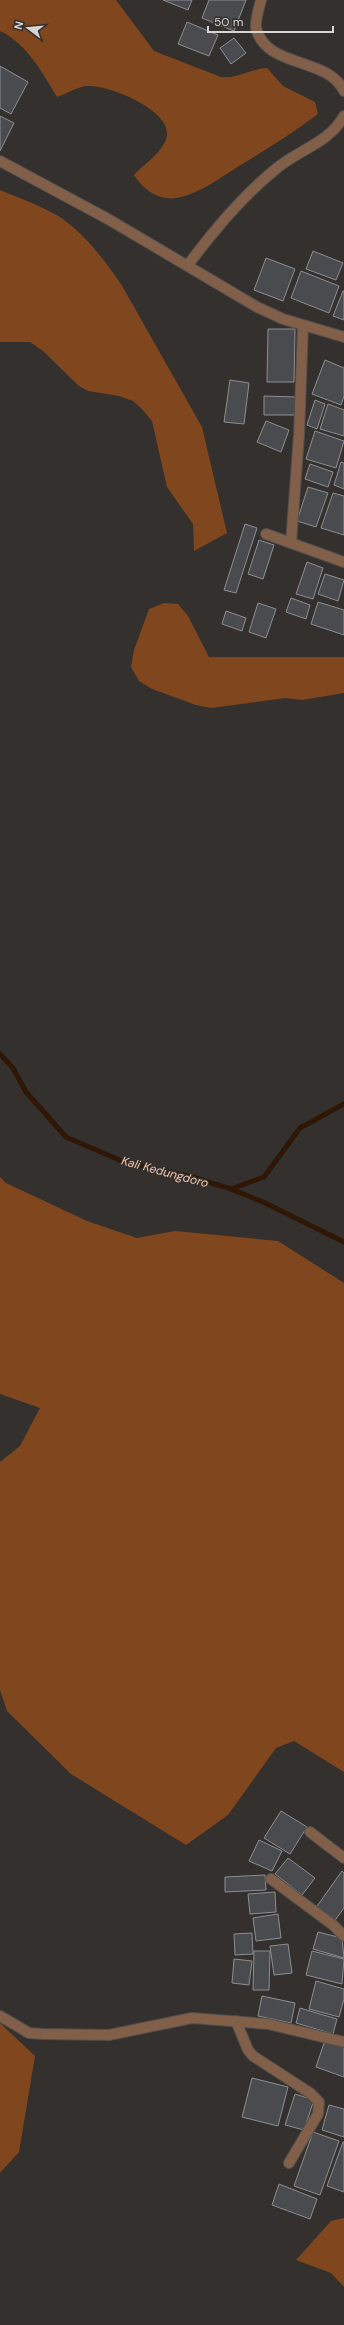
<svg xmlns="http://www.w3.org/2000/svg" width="344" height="2325" font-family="'DM Sans',sans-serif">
<rect width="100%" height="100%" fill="#34302e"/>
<g fill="#80461d">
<path d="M0,0H116L154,51L221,77C238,79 250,69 267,68L283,86L315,102L318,114C294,132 269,148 244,163C222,176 202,193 177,198C158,201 143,189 134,175C144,164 165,151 167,135C170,109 107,84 86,86C77,87 66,94 57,97C42,72 27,44 0,31Z"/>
<path d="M0,190C17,197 34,203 51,212C79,226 103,258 121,284L202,427L227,533L194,551L193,524L167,487L152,421L142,409L133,401L119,396L88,391L79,386L43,351L30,342H0Z"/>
<polygon points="164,603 178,604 188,616 209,657 344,657 344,693 302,700 286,698 211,708 196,705 152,689 139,681 131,667 134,650 149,609"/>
<polygon points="0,1177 6,1183 87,1221 137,1238 175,1231 278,1241 344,1283 344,1772 294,1741 276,1748 228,1815 186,1845 71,1774 7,1711 0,1690 0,1462 20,1446 40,1408 0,1394"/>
<polygon points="0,2023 35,2056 19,2152 0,2173"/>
<polygon points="344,2218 344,2287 331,2273 296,2260 331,2221"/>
</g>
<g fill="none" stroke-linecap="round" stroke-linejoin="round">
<g stroke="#2f1605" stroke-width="5">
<polyline points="0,1054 13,1068 26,1092 66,1137 124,1162 192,1177 231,1189 263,1202 344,1242"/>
<polyline points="231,1189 264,1177 300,1128 344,1104"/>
</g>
</g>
<g fill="#494b4e" stroke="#8d8e93">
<polygon points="163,0 192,0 188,10"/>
<polygon points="209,0 246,0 234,31 202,18"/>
<polygon points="187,22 218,35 209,56 178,44"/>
<polygon points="234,38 246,53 231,64 220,48"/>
<polygon points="0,66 28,82 11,114 0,108"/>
<polygon points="0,116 14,123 0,151"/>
<polygon points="313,251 343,263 336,280 306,269"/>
<polygon points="266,258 295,269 283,301 254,290"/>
<polygon points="301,271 339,286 329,313 291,298"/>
<polygon points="343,291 344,291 344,320 333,316"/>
<polygon points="268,329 295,329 294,382 267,382"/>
<polygon points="325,360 344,368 344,396 341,405 312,394"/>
<polygon points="230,380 249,383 244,424 224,422"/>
<polygon points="264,396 296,397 295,415 264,415"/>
<polygon points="315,400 325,404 317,429 307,425"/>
<polygon points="328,404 344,410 344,436 320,429"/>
<polygon points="266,421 289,430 281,452 257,442"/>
<polygon points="315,431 344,441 336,468 306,459"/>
<polygon points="341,462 344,463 344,489 334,485"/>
<polygon points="310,464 333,472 328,487 305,479"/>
<polygon points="308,487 328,493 316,527 297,521"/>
<polygon points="333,493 344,496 344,535 321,528"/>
<polygon points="245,524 257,528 236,593 224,590"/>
<polygon points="259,540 274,545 263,579 248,574"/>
<polygon points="307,562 323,568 313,599 296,594"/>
<polygon points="325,574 344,580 338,601 318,594"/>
<polygon points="291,598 310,605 306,619 286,612"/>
<polygon points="318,602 344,610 344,635 311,624"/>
<polygon points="258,603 276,609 266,638 249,632"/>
<polygon points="226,611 246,618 242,631 222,624"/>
<polygon points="281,1811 307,1827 290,1854 264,1838"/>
<polygon points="259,1840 282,1851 272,1871 249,1861"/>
<polygon points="288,1858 315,1878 302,1895 275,1874"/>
<polygon points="342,1871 344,1873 344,1908 333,1923 315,1909"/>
<polygon points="265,1875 266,1890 225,1892 225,1877"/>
<polygon points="275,1892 276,1912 250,1914 248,1894"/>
<polygon points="278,1914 281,1938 256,1941 253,1918"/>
<polygon points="318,1932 342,1938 344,1958 313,1949"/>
<polygon points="252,1933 253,1954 235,1955 234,1934"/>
<polygon points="288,1944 292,1973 274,1975 270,1946"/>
<polygon points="254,1951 270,1951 269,1990 253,1990"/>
<polygon points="312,1951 344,1959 342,1984 306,1975"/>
<polygon points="234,1959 252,1961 249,1985 232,1983"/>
<polygon points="316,1981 344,1989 344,1999 339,2017 309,2009"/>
<polygon points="262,1996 295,2003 291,2023 258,2016"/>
<polygon points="300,2008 337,2019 333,2034 296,2023"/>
<polygon points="325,2040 344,2047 344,2077 316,2067"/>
<polygon points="252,2078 288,2087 278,2126 242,2117"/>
<polygon points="295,2094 314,2100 304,2130 285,2125"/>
<polygon points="329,2105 344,2109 344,2137 322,2130"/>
<polygon points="313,2132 339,2141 320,2195 294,2186"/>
<polygon points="343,2142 344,2142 344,2192 327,2186"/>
<polygon points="279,2184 317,2199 310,2219 272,2205"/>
</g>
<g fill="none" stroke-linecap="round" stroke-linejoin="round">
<g stroke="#514e4c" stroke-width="12">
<g id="minor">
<path d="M261,0C259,8 255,20 256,28C266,69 327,56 344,91"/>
<polyline points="0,161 108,219 257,307 283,319 344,337"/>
<path d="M188,265C214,230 242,196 277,168C300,149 329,143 344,116"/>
<polyline points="266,534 344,562"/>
<polyline points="291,543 299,435 303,325"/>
<polyline points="310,1832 344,1858"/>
<polyline points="271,1879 333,1925 344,1936"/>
<polyline points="0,2016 29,2033 43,2034 109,2035 192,2018 268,2024 344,2042"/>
<polyline points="236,2021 248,2050 253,2056 310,2093 319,2102 318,2114 289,2163"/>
</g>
</g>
<use href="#minor" stroke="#815f49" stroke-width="10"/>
</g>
<g text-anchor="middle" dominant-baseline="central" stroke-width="3" stroke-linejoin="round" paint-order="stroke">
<g font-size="12" font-style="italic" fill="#f1c5ab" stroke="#34302e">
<text transform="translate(165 1172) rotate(15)">Kali Kedungdoro</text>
</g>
</g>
<g transform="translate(28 28) rotate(286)" stroke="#34302e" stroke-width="3" paint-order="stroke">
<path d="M0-3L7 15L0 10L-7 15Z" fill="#d7d4d3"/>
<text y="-6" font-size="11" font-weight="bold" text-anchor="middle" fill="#d7d4d3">N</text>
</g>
<path d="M208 26v6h125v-6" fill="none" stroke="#d7d4d3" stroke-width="2"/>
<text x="214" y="26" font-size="12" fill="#d7d4d3" stroke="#34302e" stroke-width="3" paint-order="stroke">50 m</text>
</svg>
